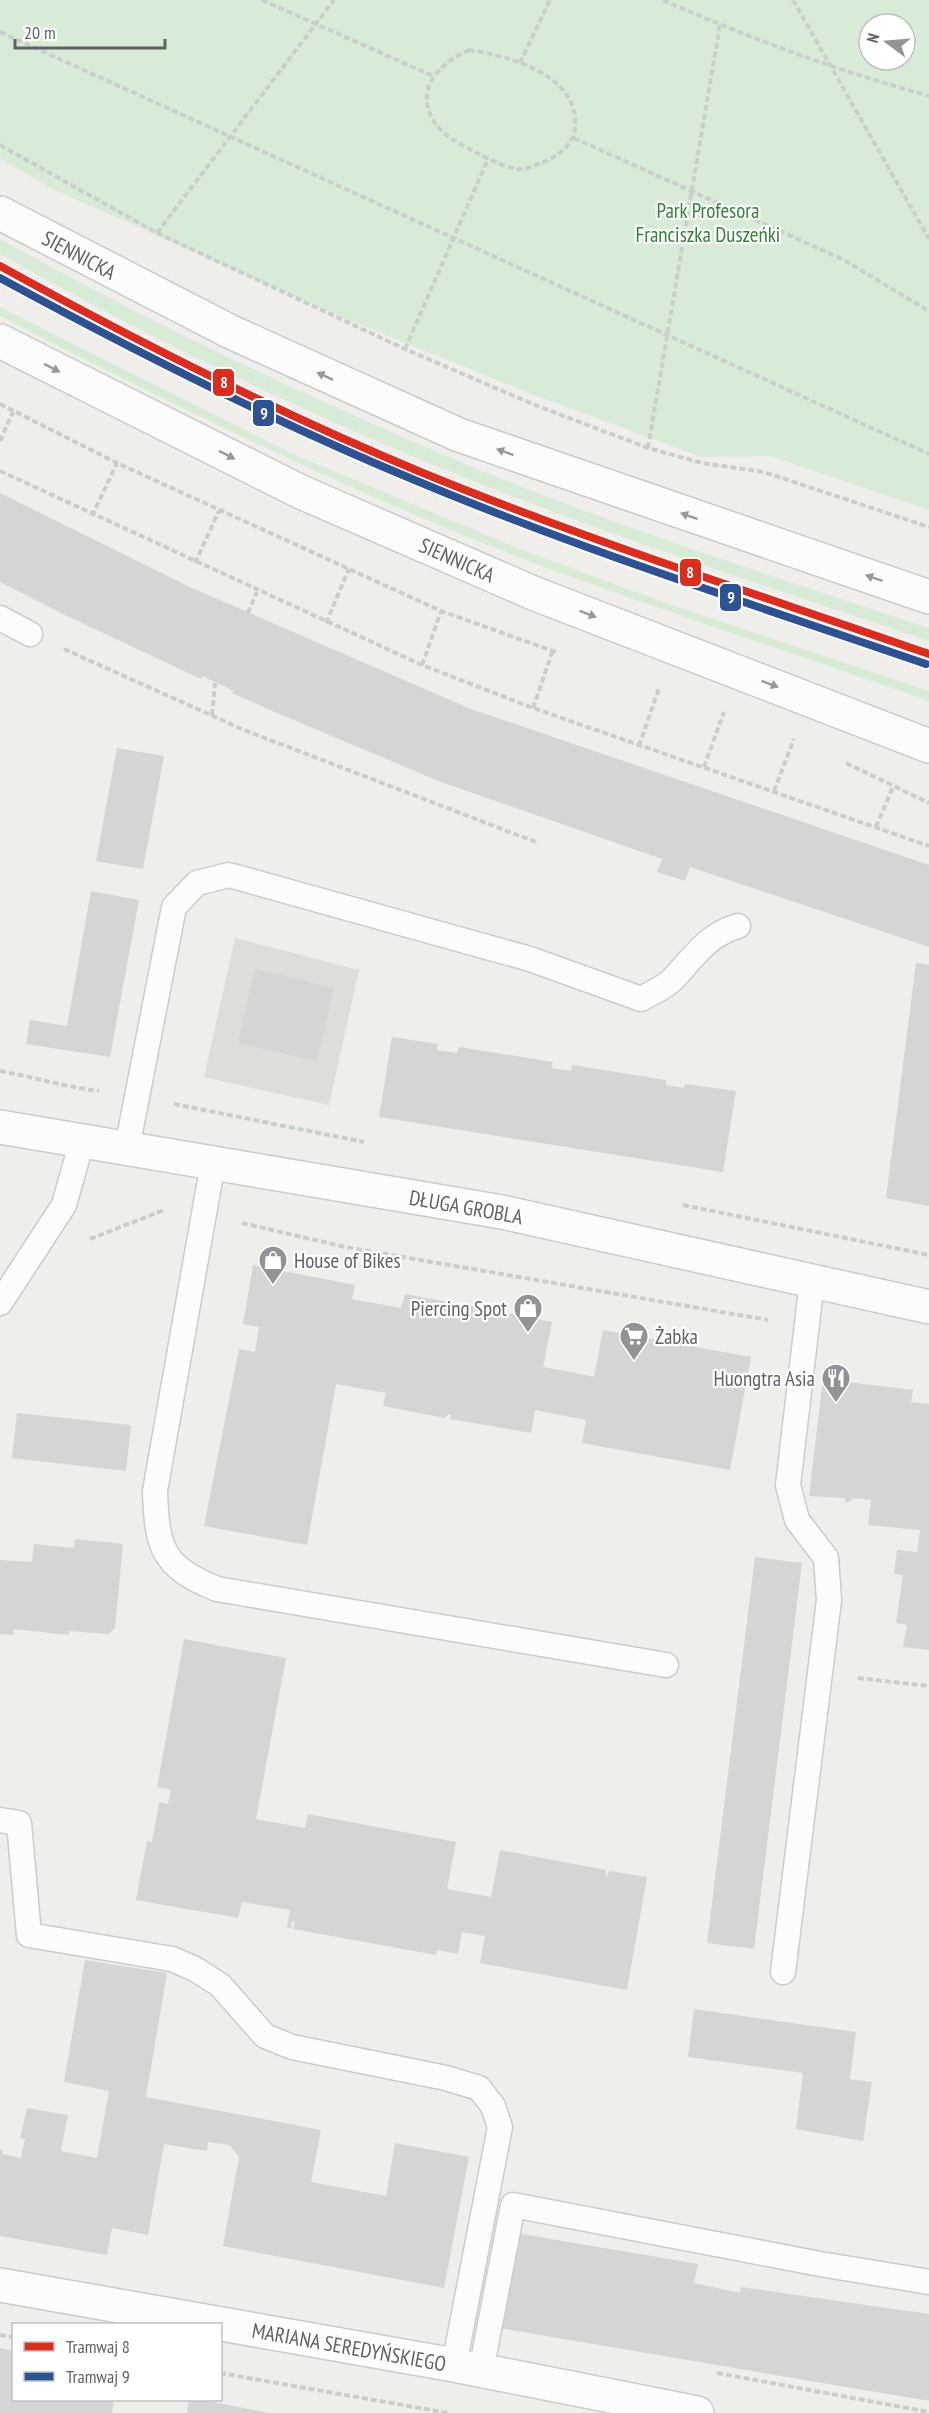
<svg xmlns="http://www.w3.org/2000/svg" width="929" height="2413" font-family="'PT Sans Narrow',sans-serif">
<rect width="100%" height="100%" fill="#efeeea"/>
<polygon fill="#dfddda" points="235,938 359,970 329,1105 204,1077"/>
<g fill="#d8ebd6" fill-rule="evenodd">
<path d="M0,0H929V510L770,456L701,457L529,393L341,317L48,187L0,158ZM869,24H905V60H869Z"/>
<path d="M0,239C151,323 310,399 470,466C620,528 776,577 929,628V641C814,602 698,565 584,523C383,450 186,359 0,254Z"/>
<path d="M0,307L291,453L517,548L666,603L929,691V701C769,644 605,594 448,529C295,465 147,392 0,316Z"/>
</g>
<g fill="#d6d5d3">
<polygon points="0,493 192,588 471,709 929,865 929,947 690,867 685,881 657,872 662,859 441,782 277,713 232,693 233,691 226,687 202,676 201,679 65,615 0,582"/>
<polygon points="117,748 164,756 143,869 96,861"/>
<polygon points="91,891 139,900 110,1057 26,1044 30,1020 67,1026"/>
<polygon points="916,963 929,965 929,1206 886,1198"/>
<polygon points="255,969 334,988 317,1061 238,1043"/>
<polygon points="392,1037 438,1044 437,1050 457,1053 459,1047 553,1062 551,1068 571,1071 572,1065 666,1080 666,1085 684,1088 685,1084 736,1091 723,1172 379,1117"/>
<polygon points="253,1265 355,1285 352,1299 401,1308 405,1294 498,1311 500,1314 502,1312 552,1322 543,1367 570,1372 594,1377 603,1330 751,1357 730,1470 582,1443 586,1420 535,1410 531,1433 450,1419 451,1415 448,1414 445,1418 383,1406 386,1393 336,1384 307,1545 204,1526 239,1349 255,1352 259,1327 243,1324"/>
<polygon points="823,1379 913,1390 911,1402 929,1404 929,1650 903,1647 907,1625 896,1623 903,1575 894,1574 897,1550 917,1552 920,1530 868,1525 871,1500 854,1498 847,1503 844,1498 809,1496"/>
<polygon points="17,1413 131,1425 126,1471 12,1458"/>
<polygon points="75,1539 123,1544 115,1628 108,1634 69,1631 69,1635 14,1629 13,1635 0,1634 0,1560 32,1562 34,1544 74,1548"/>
<polygon points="755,1557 802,1563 754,1949 707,1943"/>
<polygon points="184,1639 286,1658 256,1819 305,1828 308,1814 456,1842 447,1889 491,1897 500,1850 606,1870 606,1877 610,1871 647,1877 627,1990 480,1963 485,1936 462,1932 458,1954 437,1950 436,1955 293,1929 295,1922 292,1921 291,1928 287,1927 290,1910 242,1902 238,1918 136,1900 147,1841 152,1842 159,1802 168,1804 171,1790 157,1787"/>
<polygon points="85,1960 167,1973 146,2097 321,2130 311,2182 386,2196 395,2143 469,2157 444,2288 223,2246 239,2157 230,2145 208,2142 207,2151 164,2144 148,2235 112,2228 107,2255 0,2236 0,2150 3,2150 2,2154 21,2158 25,2139 20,2138 27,2108 68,2115 61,2151 97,2158 109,2091 64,2082"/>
<polygon points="694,2009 856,2032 850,2079 872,2082 863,2141 796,2129 803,2073 688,2057"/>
<polygon points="516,2233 698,2264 694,2283 740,2293 741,2287 929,2314 929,2401 499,2328"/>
<polygon points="0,2348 14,2351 14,2400 114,2400 112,2413 0,2413"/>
<polygon points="189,2400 202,2400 270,2413 187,2413"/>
</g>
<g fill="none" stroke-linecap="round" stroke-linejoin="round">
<g stroke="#cbcccc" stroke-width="27">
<g id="lane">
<polyline points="0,618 30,634"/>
<path d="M127,1148L174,907L197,883L229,875L530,959L641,999C651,993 665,988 673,979C694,957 707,935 738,926"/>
<path d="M213,1163L155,1491C157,1548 162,1567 217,1589L666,1665"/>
<polyline points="0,1303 64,1205 82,1141"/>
<polyline points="0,1820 19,1823 29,1935 172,1959 195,1969 220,1985 265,2036 292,2047 446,2078 479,2088 493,2106 500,2127 454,2365"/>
<polyline points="783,1972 829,1600 826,1558 797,1520 788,1485 812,1281"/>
<polyline points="481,2371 513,2205 820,2264 929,2282"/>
</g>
</g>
<g stroke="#cbcccc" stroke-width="36">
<g id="street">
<polyline points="0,1127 502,1212 929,1307"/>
<polyline points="0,2285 454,2365 697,2413"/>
</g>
</g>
<g stroke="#cacacb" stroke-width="36">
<g id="secondary">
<polyline points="0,213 231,332 459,435 929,597"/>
<polyline points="0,341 301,492 533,593 929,746"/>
</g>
</g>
<g stroke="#cacfcc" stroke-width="4" stroke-dasharray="6 3" stroke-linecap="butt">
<polyline points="262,0 433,76"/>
<path d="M663,0C749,38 838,71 929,96"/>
<polyline points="793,0 929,239"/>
<polyline points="0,32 929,454"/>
<path d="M469,50C511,56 581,76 575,129C573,145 556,158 541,163C535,165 526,170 519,169C506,168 489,159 477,153C462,145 442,136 433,120C414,87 442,62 469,50Z"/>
<polyline points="520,63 550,0"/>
<polyline points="574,138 844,260 929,311"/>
<polyline points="0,145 157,233 405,349 535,405 648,448 702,463 764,472 929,527"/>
<polyline points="157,233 334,0"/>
<polyline points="405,349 488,159"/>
<polyline points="0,404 117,463 441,611 556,652"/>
<polyline points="0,441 13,412"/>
<polyline points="648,448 720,25"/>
<polyline points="0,471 422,665 533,708 929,846"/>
<polyline points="92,516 117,463"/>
<polyline points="195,563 219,511"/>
<polyline points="248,613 257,592"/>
<polyline points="326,623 349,569"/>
<polyline points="64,649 244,730 536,842"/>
<polyline points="422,665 441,611"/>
<polyline points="533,708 553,650"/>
<polyline points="212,715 215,683"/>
<polyline points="639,746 659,688"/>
<polyline points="846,763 929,803"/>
<polyline points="704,767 724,712"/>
<polyline points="774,791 794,739"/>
<polyline points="876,827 893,787"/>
<path d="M0,1071C34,1077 65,1087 99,1091"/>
<polyline points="174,1104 364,1142"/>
<polyline points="683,1205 929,1255"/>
<polyline points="242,1223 345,1247 768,1320"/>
<polyline points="90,1239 164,1210"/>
<polyline points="858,1678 929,1686"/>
<polyline points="0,2335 14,2337"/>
<polyline points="220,2373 448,2413"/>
<polyline points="717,2373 929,2412"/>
</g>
<use href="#lane" stroke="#fdfcfc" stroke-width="24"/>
<use href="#street" stroke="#fdfcfc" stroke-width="33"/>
<use href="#secondary" stroke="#fdfcfc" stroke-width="33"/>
<g stroke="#fff" stroke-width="12">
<path id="tram-1" d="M0,266C138,342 278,413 423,473C589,541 760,595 929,654"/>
</g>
<g stroke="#fff" stroke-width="12">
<path id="tram-2" d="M0,278C136,352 274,422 417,481C584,551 755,605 926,664"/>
</g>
<use href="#tram-1" stroke="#dd2b1c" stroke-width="8"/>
<use href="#tram-2" stroke="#2c5294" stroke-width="8"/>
</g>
<defs><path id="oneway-solid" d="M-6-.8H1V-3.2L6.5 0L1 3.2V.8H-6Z" transform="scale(1.5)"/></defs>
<g fill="#96999c">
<use href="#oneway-solid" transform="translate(52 368) rotate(27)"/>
<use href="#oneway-solid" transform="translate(325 376) rotate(-155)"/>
<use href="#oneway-solid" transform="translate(505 452) rotate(-160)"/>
<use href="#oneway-solid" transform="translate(227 455) rotate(27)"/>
<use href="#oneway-solid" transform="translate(689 516) rotate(-161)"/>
<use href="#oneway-solid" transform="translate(874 578) rotate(-161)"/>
<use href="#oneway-solid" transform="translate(588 614) rotate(21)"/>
<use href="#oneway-solid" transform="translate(770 684) rotate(21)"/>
</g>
<defs>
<g id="shop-pin" transform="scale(1.5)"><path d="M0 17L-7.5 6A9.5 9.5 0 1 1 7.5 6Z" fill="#919496" stroke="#fff"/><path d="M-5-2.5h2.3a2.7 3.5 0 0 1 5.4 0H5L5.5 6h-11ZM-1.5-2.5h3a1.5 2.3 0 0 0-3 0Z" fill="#fff"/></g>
<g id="supermarket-pin" transform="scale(1.5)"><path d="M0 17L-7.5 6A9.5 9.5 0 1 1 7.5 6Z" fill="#919496" stroke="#fff"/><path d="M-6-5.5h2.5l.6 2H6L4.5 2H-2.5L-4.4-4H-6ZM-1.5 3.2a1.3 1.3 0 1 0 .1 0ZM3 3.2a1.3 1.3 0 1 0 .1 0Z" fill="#fff"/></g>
<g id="restaurant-pin" transform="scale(1.5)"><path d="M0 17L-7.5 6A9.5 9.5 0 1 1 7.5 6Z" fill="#919496" stroke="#fff"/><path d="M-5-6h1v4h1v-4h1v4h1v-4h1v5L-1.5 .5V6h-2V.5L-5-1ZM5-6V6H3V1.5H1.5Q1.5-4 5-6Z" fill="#fff"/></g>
</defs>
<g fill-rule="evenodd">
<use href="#shop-pin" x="273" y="1260"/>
<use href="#shop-pin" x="528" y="1308"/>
<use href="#supermarket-pin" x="634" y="1336"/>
<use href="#restaurant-pin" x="836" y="1378"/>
</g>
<g text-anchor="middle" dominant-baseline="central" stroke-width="4.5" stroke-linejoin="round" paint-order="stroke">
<g font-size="21" fill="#348238" stroke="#fff">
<text x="708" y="210">Park Profesora<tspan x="708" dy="24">Franciszka Duszeńki</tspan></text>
</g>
<g font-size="21" fill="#5f6368" stroke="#fff">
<text transform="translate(79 255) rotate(28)">SIENNICKA</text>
<text transform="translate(457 560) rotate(24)">SIENNICKA</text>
<text transform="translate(466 1207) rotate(10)">DŁUGA GROBLA</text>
<text transform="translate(349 2347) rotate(10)">MARIANA SEREDYŃSKIEGO</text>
</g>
<g font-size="21" fill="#5f6368" stroke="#fff" text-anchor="start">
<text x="294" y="1260">House of Bikes</text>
<text x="507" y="1308" text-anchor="end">Piercing Spot</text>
<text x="655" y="1336">Żabka</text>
<text x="815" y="1378" text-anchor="end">Huongtra Asia</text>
</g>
</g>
<g stroke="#fff" stroke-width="2">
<rect x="212" y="368" width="23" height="29" rx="6" fill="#dd2b1c"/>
<rect x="252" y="399" width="23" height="28" rx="6" fill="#2c5294"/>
<rect x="679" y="558" width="23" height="29" rx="6" fill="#dd2b1c"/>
<rect x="719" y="583" width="23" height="29" rx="6" fill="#2c5294"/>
</g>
<g font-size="16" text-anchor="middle" font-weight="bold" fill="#fff">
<text x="224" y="388">8</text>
<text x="264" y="419">9</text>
<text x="690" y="578">8</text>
<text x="731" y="603">9</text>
</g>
<rect x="12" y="2323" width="210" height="78" fill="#ffffff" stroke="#bfc1c3" stroke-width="1.5"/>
<rect x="24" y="2342" width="30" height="9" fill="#dd2b1c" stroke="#bfc1c3" stroke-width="1.5"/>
<text x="66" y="2353" font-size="18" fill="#5f6368">Tramwaj 8</text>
<rect x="24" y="2372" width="30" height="9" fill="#2c5294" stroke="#bfc1c3" stroke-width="1.5"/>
<text x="66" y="2383" font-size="18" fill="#5f6368">Tramwaj 9</text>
<g transform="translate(887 42) rotate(286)"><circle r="28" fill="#ffffff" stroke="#bfc1c3" stroke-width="1.5"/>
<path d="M0-4.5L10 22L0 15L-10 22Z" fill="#919496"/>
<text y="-9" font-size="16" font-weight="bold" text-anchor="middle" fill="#5f6368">N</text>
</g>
<path d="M15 39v9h150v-9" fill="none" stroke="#5f6368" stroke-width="3"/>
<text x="24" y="39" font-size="18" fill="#5f6368" stroke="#ffffff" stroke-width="4.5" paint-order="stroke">20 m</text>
</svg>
